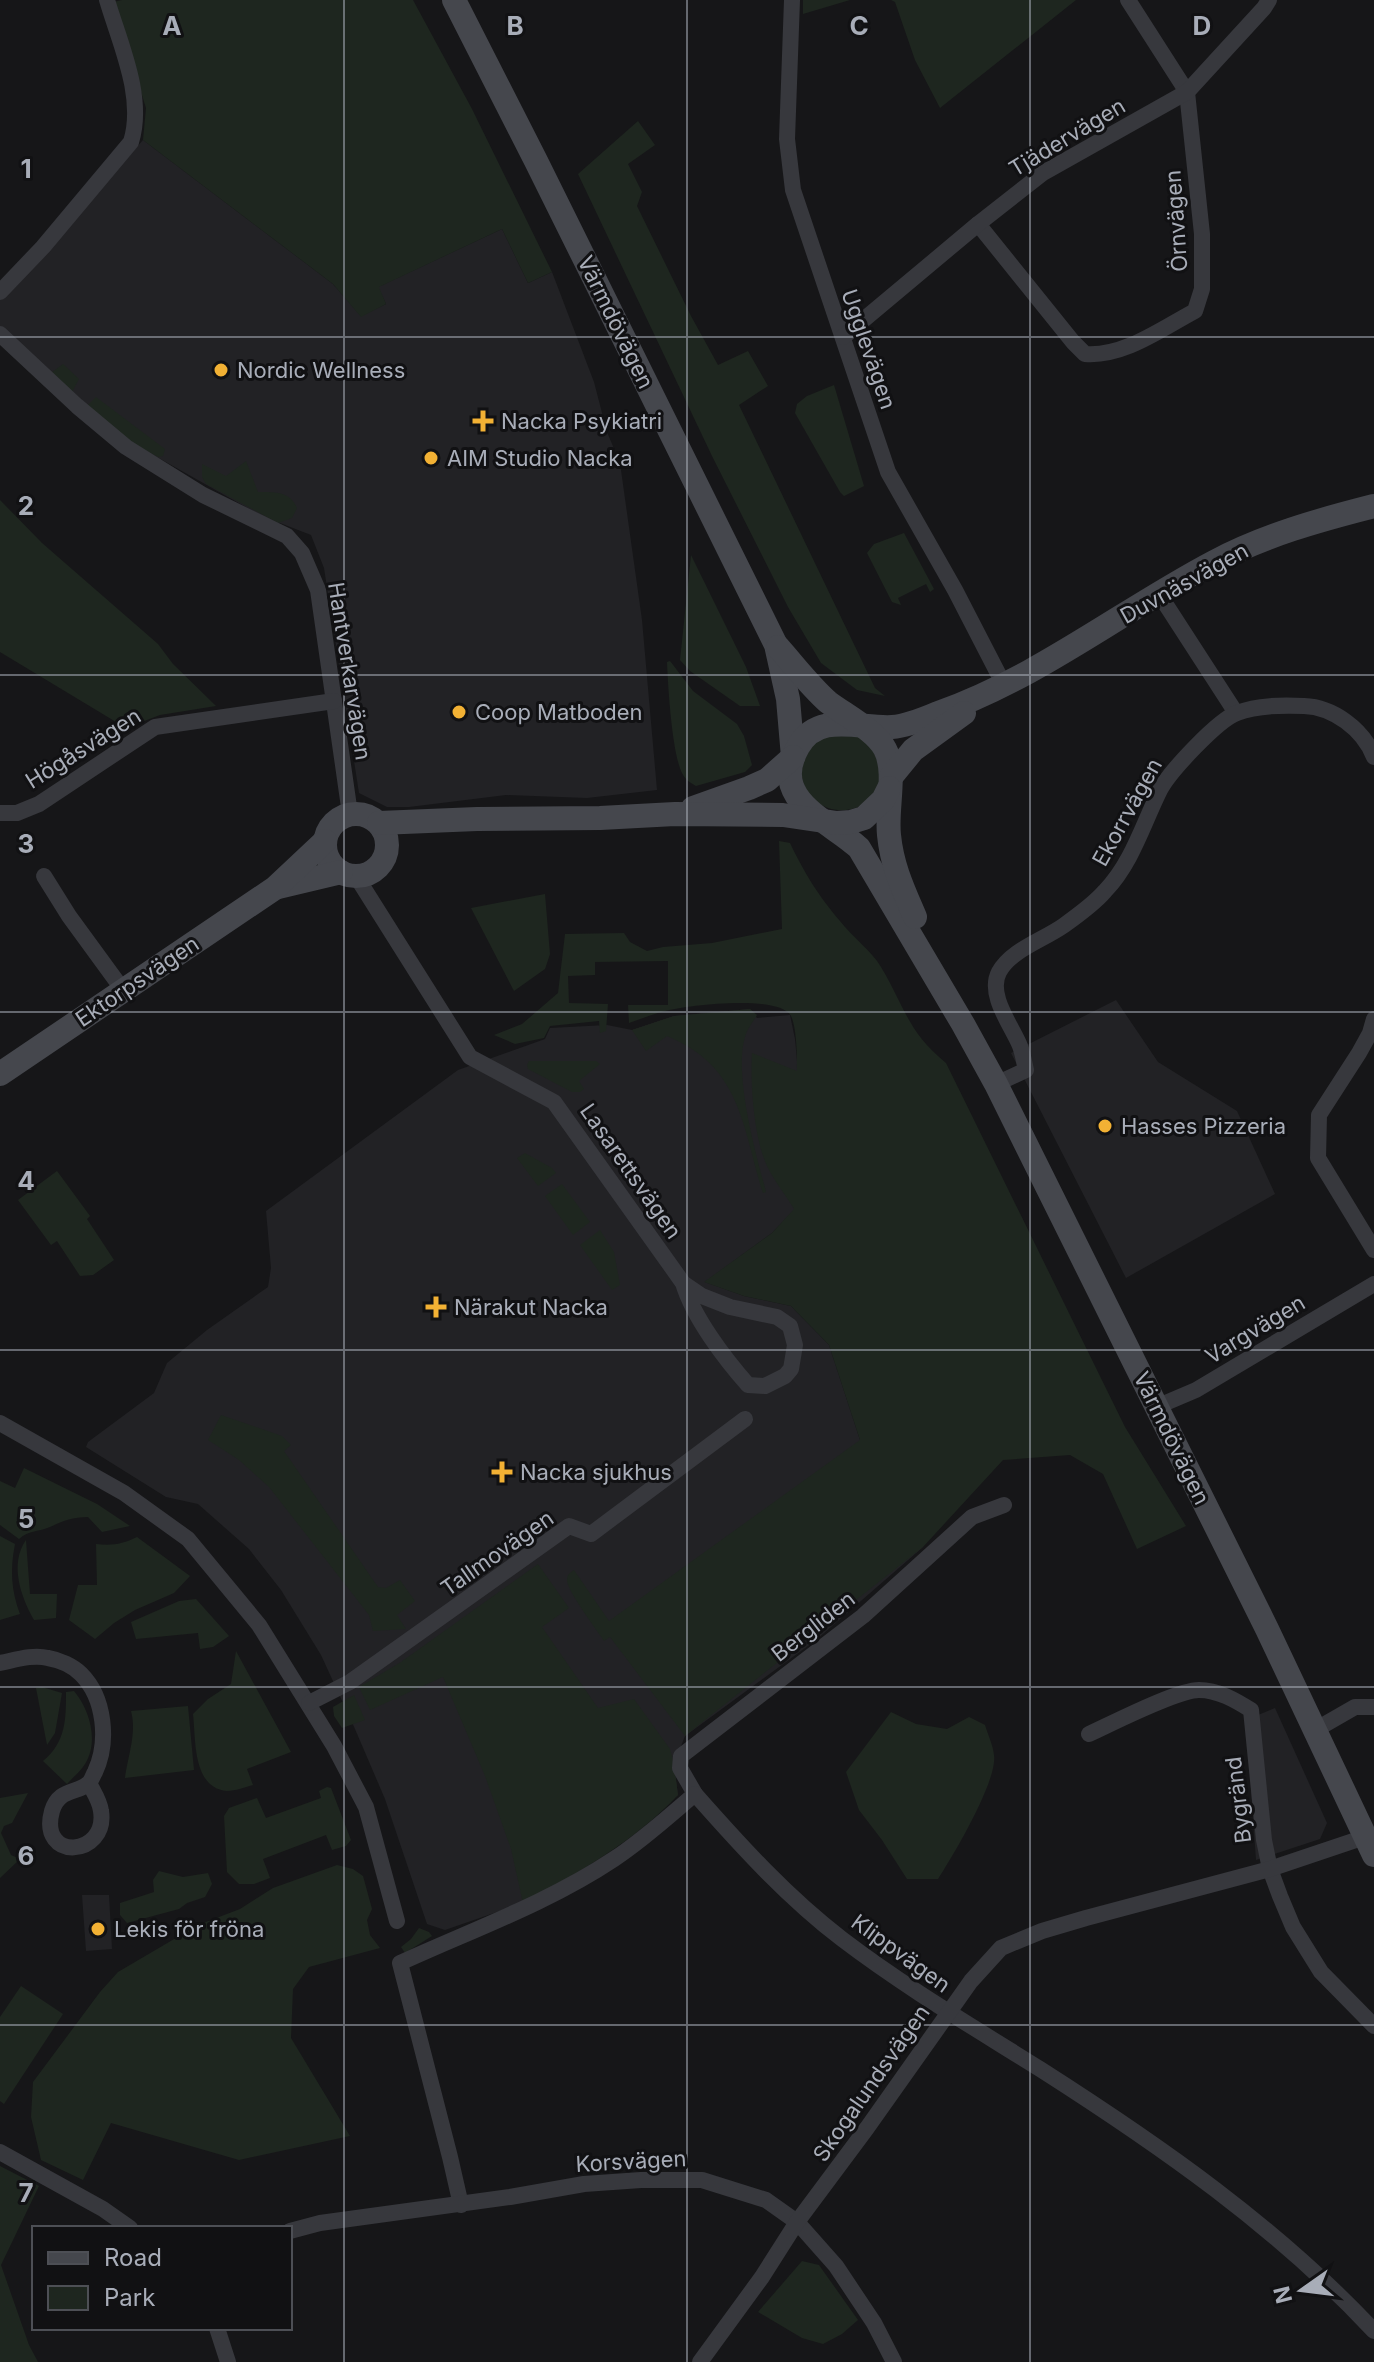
<svg xmlns="http://www.w3.org/2000/svg" width="1374" height="2362" font-family="Inter,sans-serif">
<rect width="100%" height="100%" fill="#161618"/>
<g fill="#222225">
<polygon points="143,140 333,284 361,316 386,304 378,287 502,229 528,283 552,272 594,382 607,432 620,463 642,620 657,790 587,798 506,795 409,807 387,807 359,793 324,568 311,535 262,516 132,443 87,406 0,326 0,300"/>
<polygon points="1116,1000 1158,1062 1237,1111 1275,1194 1126,1278 1011,1053"/>
<polygon points="750,1009 757,1018 790,1015 795,1039 798,1072 795,1209 772,1233 705,1282 744,1296 791,1306 829,1345 860,1440 923,1547 816,1640 685,1736 674,1764 678,1795 523,1903 445,1930 427,1924 385,1799 355,1729 321,1655 281,1590 249,1549 198,1504 166,1497 86,1447 88,1442 154,1393 167,1363 207,1330 268,1287 271,1268 266,1211 458,1070 545,1039 550,1028 607,1025 632,1030 674,1016"/>
<polygon points="1275,1708 1327,1823 1320,1839 1256,1860 1246,1720"/>
<polygon points="82,1895 109,1895 112,1949 86,1951"/>
</g>
<g fill="#1e261f">
<polygon points="122,0 413,0 472,109 552,272 528,283 502,229 379,287 386,304 361,317 333,284 143,140 146,108 113,2"/>
<polygon points="803,0 850,0 803,14"/>
<polygon points="891,0 1076,0 940,108 915,60 895,2"/>
<polygon points="638,121 655,145 628,164 642,192 637,206 691,316 718,365 748,351 768,386 739,405 875,688 885,696 857,690 821,663 788,607 712,456 578,174"/>
<polygon points="63,364 79,379 72,392 51,373"/>
<polygon points="834,385 864,486 844,496 840,492 795,413 797,404 807,396"/>
<polygon points="96,397 165,449 163,456 158,457 132,443 87,406"/>
<path d="M246,461L258,492C274,492 290,491 297,508L292,518L278,523L206,484L202,477V464L226,476Z"/>
<polygon points="0,500 42,543 158,644 173,664 216,706 160,715 126,728 0,652"/>
<polygon points="904,533 934,589 930,592 926,584 898,598 901,605 892,602 867,553 874,544"/>
<polygon points="691,555 746,667 760,706 740,706 690,671 680,660"/>
<path d="M670,661L693,691L737,724L744,736L752,765L745,772L696,786C689,782 686,780 682,773C672,753 668,687 667,662Z"/>
<path d="M840,730L867,739L882,770C880,778 879,788 874,794C844,832 784,797 807,755C810,750 812,743 817,740C823,735 833,733 840,730Z"/>
<path d="M779,841L790,843C805,874 818,895 840,921C852,937 871,950 881,967C905,1007 907,1031 946,1063L1125,1427L1186,1526L1137,1549L1103,1474L1070,1455L1003,1460L923,1547L685,1736L610,1637L604,1641C597,1630 567,1591 567,1580C567,1574 570,1573 574,1570L609,1621L860,1440L829,1345L791,1306L744,1296L704,1282L772,1233L794,1209C786,1195 774,1181 767,1166C754,1138 750,1083 752,1053L797,1071C797,1057 797,1029 791,1016C779,994 687,1005 665,1011C653,1014 641,1019 629,1023L628,1005H668V961L595,962V975L568,976L569,1003L608,1004L606,1031L600,1033L599,1021L550,1026L544,1038L515,1044L494,1035L522,1024L558,993L565,934L624,933L630,942L647,951L663,947L712,943L782,929Z"/>
<polygon points="545,894 550,954 545,969 514,991 471,908"/>
<path d="M750,1009L757,1015C753,1022 747,1029 745,1037C734,1072 754,1148 764,1184L766,1192L763,1193C742,1127 742,1067 667,1036L646,1051L632,1030L674,1016Z"/>
<polygon points="529,1061 596,1061 600,1064 579,1081 584,1089 580,1092 572,1092 528,1069 527,1065"/>
<polygon points="525,1153 552,1168 556,1173 538,1186 517,1158"/>
<polygon points="57,1171 90,1216 87,1219 114,1260 93,1275 80,1276 57,1241 51,1245 18,1200"/>
<polygon points="562,1184 590,1222 573,1235 545,1196"/>
<polygon points="600,1230 614,1252 620,1285 612,1290 580,1245"/>
<polygon points="221,1415 282,1436 291,1445 284,1451 378,1587 386,1588 400,1580 415,1601 397,1615 406,1629 373,1631 369,1615 269,1487 239,1460 208,1440"/>
<path d="M24,1468L97,1504L130,1526L102,1532L88,1517C72,1517 63,1521 50,1527C39,1532 29,1530 19,1539L0,1525V1481L15,1488Z"/>
<path d="M0,1536L15,1544C10,1569 11,1590 20,1614L0,1620Z"/>
<path d="M137,1537L190,1576L174,1593L135,1610L114,1623L95,1639L69,1620L78,1585H97L96,1544C112,1546 123,1544 137,1537Z"/>
<path d="M26,1540L30,1594H57L56,1618L34,1620C21,1597 9,1564 26,1540Z"/>
<path d="M538,1564L569,1608L542,1627L598,1708L634,1699L670,1749L674,1764L678,1795C635,1841 578,1873 523,1903L511,1849L485,1776L443,1677L370,1710L359,1687L401,1662Z"/>
<polygon points="196,1599 229,1636 213,1647 200,1649 198,1633 136,1639 131,1622 179,1601"/>
<path d="M236,1651L291,1752L247,1769L253,1785C246,1787 235,1791 227,1791C192,1788 196,1739 193,1714L208,1699L231,1684Z"/>
<polygon points="42,1687 62,1693 55,1733 47,1745 36,1688"/>
<path d="M74,1691C90,1710 99,1742 85,1764C80,1772 73,1777 67,1784L43,1761C66,1742 66,1719 66,1692Z"/>
<polygon points="354,1695 365,1720 342,1728 334,1716 333,1707"/>
<path d="M188,1706L194,1770L125,1778C128,1755 137,1733 131,1711Z"/>
<path d="M891,1712L916,1724L947,1729L969,1717L985,1725C988,1735 993,1745 994,1755C998,1780 953,1856 938,1879H907L882,1840L859,1810L846,1772Z"/>
<polygon points="327,1787 331,1788 351,1840 346,1846 332,1850 326,1835 263,1859 270,1878 254,1884 239,1884 227,1872 224,1816 229,1808 257,1798 266,1818 321,1798 319,1791"/>
<polygon points="28,1793 12,1823 4,1826 1,1833 11,1855 20,1859 0,1878 0,1798"/>
<polygon points="337,1865 353,1869 363,1876 372,1909 367,1920 370,1935 380,1948 309,1967 293,1989 291,2038 350,2136 239,2160 111,2123 83,2180 41,2160 31,2117 33,2082 100,1992 118,1972 198,1925 240,1909 273,1888"/>
<polygon points="159,1871 183,1877 208,1873 212,1884 205,1897 187,1903 179,1909 127,1923 120,1915 120,1903 154,1892 153,1880"/>
<polygon points="419,1928 429,1932 432,1936 405,1953 401,1947 411,1939"/>
<polygon points="21,1986 63,2014 4,2104 0,2101 0,2017"/>
<polygon points="0,2166 39,2186 1,2265 29,2345 38,2362 0,2362"/>
<polygon points="802,2261 819,2265 858,2320 842,2334 823,2344 802,2338 758,2312"/>
</g>
<g fill="none" stroke-linecap="round" stroke-linejoin="round">
<g stroke="#37383d" stroke-width="16">
<polyline points="792,0 787,139 793,190 888,472 955,590 1004,685"/>
<path d="M978,224L1073,342L1085,354C1124,357 1161,329 1195,311L1202,289V234L1187,92L1128,0"/>
<path d="M0,292L43,247L131,142C145,97 120,44 107,0"/>
<polyline points="0,334 77,406 126,447 203,495 287,536 302,553 318,590 350,814"/>
<polyline points="843,337 978,224 1043,173 1187,92 1264,8 1269,0"/>
<polyline points="1159,594 1236,713"/>
<polyline points="0,813 17,813 39,804 155,727 334,701"/>
<polyline points="44,876 69,916 123,990"/>
<path d="M356,876L470,1057L554,1102L683,1283L702,1296L730,1307L777,1317L790,1326L795,1345L791,1369L785,1376L765,1386L748,1385C725,1359 693,1317 683,1283"/>
<polyline points="1374,1019 1370,1033 1359,1053 1319,1115 1318,1158 1374,1250"/>
<path d="M996,1084L1026,1070C1024,1062 1023,1054 1020,1046C1012,1026 987,995 999,972C1011,950 1043,940 1063,926C1077,916 1094,904 1105,891C1132,863 1143,824 1160,790C1170,771 1218,720 1237,713C1258,705 1282,705 1304,706C1333,707 1363,729 1374,757"/>
<polyline points="1156,1407 1196,1390 1374,1284"/>
<polyline points="0,1423 124,1493 188,1539 259,1625 334,1746 366,1807 397,1921"/>
<path d="M0,1663C15,1660 33,1654 48,1658C60,1660 73,1666 81,1674C105,1698 109,1742 95,1772C93,1775 92,1780 89,1783C77,1794 59,1788 52,1811C38,1862 108,1857 101,1811C100,1801 93,1791 89,1783"/>
<polyline points="309,1703 350,1682 569,1526 591,1534 745,1419"/>
<polyline points="1315,1730 1355,1707 1374,1707"/>
<path d="M1089,1734C1113,1723 1177,1690 1199,1690C1218,1690 1235,1700 1251,1710L1264,1840L1270,1869L1280,1896L1293,1927L1321,1972L1374,2026"/>
<polyline points="695,1794 680,1768 681,1756 863,1616 972,1517 1004,1505"/>
<polyline points="0,2152 103,2209 130,2228"/>
<path d="M461,2205L450,2157L400,1963C472,1930 548,1903 614,1859C643,1840 669,1816 695,1794C740,1845 787,1897 842,1939C905,1987 973,2027 1040,2069C1159,2145 1277,2227 1374,2331"/>
<polyline points="290,2231 320,2223 510,2197 584,2184 641,2180 702,2180 766,2200 797,2222 836,2266 874,2323 894,2362"/>
<polyline points="217,2328 228,2362"/>
<polyline points="700,2362 762,2277 797,2222 867,2128 971,1981 1001,1948 1042,1931 1086,1918 1270,1869 1365,1837"/>
</g>
<g stroke="#45474d" stroke-width="24">
<polyline points="454,0 536,161 776,645 788,699 793,757"/>
<path d="M1374,506C1319,520 1265,535 1214,562C1121,611 1038,678 938,713C924,719 907,726 892,727C859,729 818,711 798,747C768,800 829,820 859,848L963,1024L996,1084L1267,1629L1374,1855"/>
<path d="M778,647C794,665 810,686 828,702C845,715 876,731 885,749C897,772 886,808 889,835C892,866 903,889 915,917"/>
<polyline points="891,777 913,750 964,713"/>
<polyline points="693,808 749,788 767,780 793,757"/>
<circle cx="356" cy="845" r="31"/>
<polyline points="379,823 477,819 600,818 675,814 783,815 837,823 851,822 864,818 883,800 889,788"/>
<polyline points="278,887 341,872"/>
<polyline points="0,1074 275,888 325,841"/>
</g>
</g>
<path fill="none" stroke="#a8adb8" stroke-width="2" stroke-opacity="0.55" d="M344,0V2362M687,0V2362M1030,0V2362M0,337H1374M0,675H1374M0,1012H1374M0,1350H1374M0,1687H1374M0,2025H1374"/>
<g fill="#f2b134" stroke="#111113" stroke-width="3">
<circle cx="221" cy="370" r="8"/>
<path d="M479 409h8v8h8v8h-8v8h-8v-8h-8v-8h8z"/>
<circle cx="431" cy="458" r="8"/>
<circle cx="459" cy="712" r="8"/>
<circle cx="1105" cy="1126" r="8"/>
<path d="M432 1295h8v8h8v8h-8v8h-8v-8h-8v-8h8z"/>
<path d="M498 1460h8v8h8v8h-8v8h-8v-8h-8v-8h8z"/>
<circle cx="98" cy="1929" r="8"/>
</g>
<g text-anchor="middle" dominant-baseline="central" stroke-width="6" stroke-linejoin="round" paint-order="stroke">
<g font-size="22" fill="#a8adb8" stroke="#111113">
<text transform="translate(1067 137) rotate(-31)">Tjädervägen</text>
<text transform="translate(1176 221) rotate(-94)">Örnvägen</text>
<text transform="translate(616 322) rotate(64)">Värmdövägen</text>
<text transform="translate(869 349) rotate(71)">Ugglevägen</text>
<text transform="translate(1184 583) rotate(-29)">Duvnäsvägen</text>
<text transform="translate(350 671) rotate(81)">Hantverkarvägen</text>
<text transform="translate(83 748) rotate(-32)">Högåsvägen</text>
<text transform="translate(1127 812) rotate(-61)">Ekorrvägen</text>
<text transform="translate(137 981) rotate(-34)">Ektorpsvägen</text>
<text transform="translate(631 1171) rotate(55)">Lasarettsvägen</text>
<text transform="translate(1255 1329) rotate(-31)">Vargvägen</text>
<text transform="translate(1172 1438) rotate(64)">Värmdövägen</text>
<text transform="translate(497 1553) rotate(-35)">Tallmovägen</text>
<text transform="translate(813 1626) rotate(-38)">Bergliden</text>
<text transform="translate(1238 1800) rotate(-97)">Bygränd</text>
<text transform="translate(901 1953) rotate(36)">Klippvägen</text>
<text transform="translate(871 2083) rotate(-55)">Skogalundsvägen</text>
<text transform="translate(631 2161) rotate(-3)">Korsvägen</text>
</g>
<g font-size="22" fill="#a8adb8" stroke="#111113" text-anchor="start">
<text x="237" y="370">Nordic Wellness</text>
<text x="501" y="421">Nacka Psykiatri</text>
<text x="447" y="458">AIM Studio Nacka</text>
<text x="475" y="712">Coop Matboden</text>
<text x="1121" y="1126">Hasses Pizzeria</text>
<text x="454" y="1307">Närakut Nacka</text>
<text x="520" y="1472">Nacka sjukhus</text>
<text x="114" y="1929">Lekis för fröna</text>
</g>
</g>
<g font-size="26" text-anchor="middle" font-weight="bold" fill="#a8adb8" stroke="#111113" stroke-width="6" stroke-linejoin="round" paint-order="stroke">
<text x="172" y="35">A</text>
<text x="515" y="35">B</text>
<text x="859" y="35">C</text>
<text x="1202" y="35">D</text>
<text x="26" y="178">1</text>
<text x="26" y="515">2</text>
<text x="26" y="853">3</text>
<text x="26" y="1190">4</text>
<text x="26" y="1528">5</text>
<text x="26" y="1865">6</text>
<text x="26" y="2202">7</text>
</g>
<rect x="32" y="2226" width="260" height="104" fill="#111113" stroke="#4d4f55" stroke-width="2"/>
<rect x="48" y="2252" width="40" height="12" fill="#45474d" stroke="#4d4f55" stroke-width="2"/>
<text x="104" y="2266" font-size="24" fill="#a8adb8">Road</text>
<rect x="48" y="2286" width="40" height="24" fill="#1e261f" stroke="#4d4f55" stroke-width="2"/>
<text x="104" y="2306" font-size="24" fill="#a8adb8">Park</text>
<g transform="translate(1302 2290) rotate(256)" stroke="#111113" stroke-width="6" paint-order="stroke">
<path d="M0-6L14 30L0 20L-14 30Z" fill="#a8adb8"/>
<text y="-12" font-size="22" font-weight="bold" text-anchor="middle" fill="#a8adb8">N</text>
</g>
</svg>
